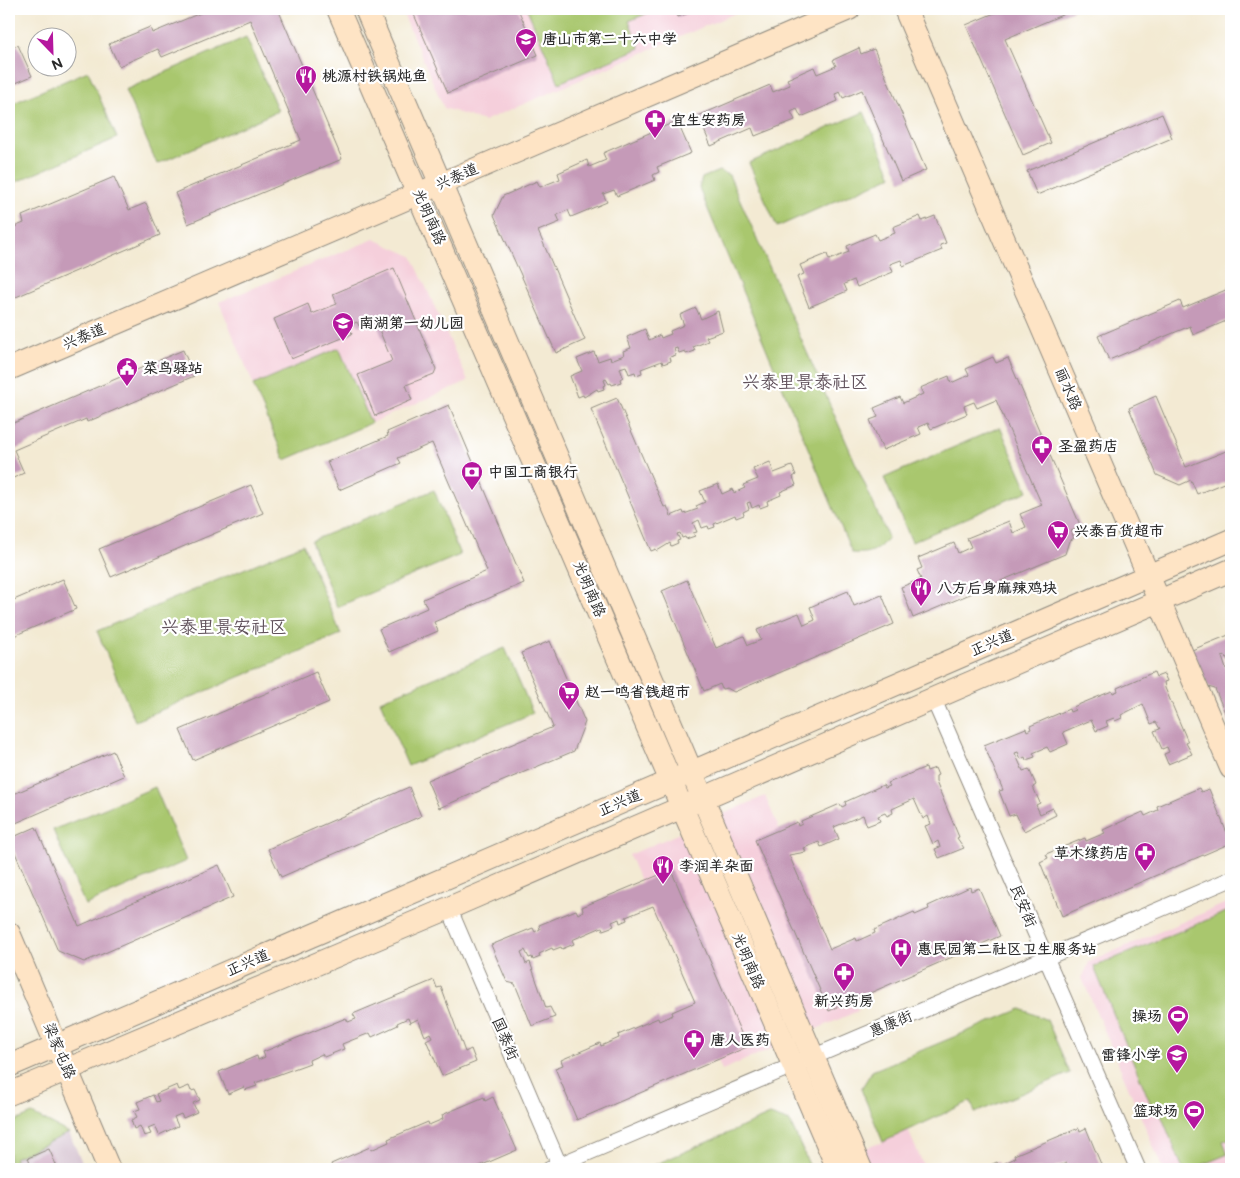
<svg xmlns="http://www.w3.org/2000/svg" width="1240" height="1178" font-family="'Balsamiq Sans','LXGW WenKai TC',sans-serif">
<rect width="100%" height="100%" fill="#fff"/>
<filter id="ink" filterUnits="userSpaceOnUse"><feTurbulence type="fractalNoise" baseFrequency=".02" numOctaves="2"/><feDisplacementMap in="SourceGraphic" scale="10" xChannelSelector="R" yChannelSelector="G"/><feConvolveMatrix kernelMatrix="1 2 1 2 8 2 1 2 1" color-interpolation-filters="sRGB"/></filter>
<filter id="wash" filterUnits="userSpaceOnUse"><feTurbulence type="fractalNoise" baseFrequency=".0096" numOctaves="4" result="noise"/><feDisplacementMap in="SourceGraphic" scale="20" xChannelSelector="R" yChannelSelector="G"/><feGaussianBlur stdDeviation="1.12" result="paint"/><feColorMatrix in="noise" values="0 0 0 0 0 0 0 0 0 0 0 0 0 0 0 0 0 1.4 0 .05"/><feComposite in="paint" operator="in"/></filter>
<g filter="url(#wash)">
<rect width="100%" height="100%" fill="#f3ead3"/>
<g fill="#f5cfdb">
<polygon points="401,9 745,9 484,121 444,108"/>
<polygon points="374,239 412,256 468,381 285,460 219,302"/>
<polygon points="765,796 858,1011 722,1070 629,855"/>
<polygon points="1231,901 1231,1169 1163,1169 1082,978 1089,962"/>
<polygon points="908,1130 925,1169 806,1169 883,1142"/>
</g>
<polygon fill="#d1bdcc" points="69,1133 85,1169 19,1169 14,1158"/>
<g fill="#a9c76e" stroke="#6a794c">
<polygon points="527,9 657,9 629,21 640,48 559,83"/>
<polygon points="246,37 278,111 157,164 125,90"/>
<polygon points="88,71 117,138 9,185 9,105"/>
<polygon points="864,112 892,176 777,227 749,163"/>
<path d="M719,171L729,175L888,537C878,552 869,554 852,553L699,188L702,178Z"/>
<polygon points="339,348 371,423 285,460 253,385"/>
<polygon points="1000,427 1028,491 912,542 884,478"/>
<polygon points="434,490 460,555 337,607 311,541"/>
<polygon points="303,544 341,634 135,721 97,631"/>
<polygon points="505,648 533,713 408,766 380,701"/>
<polygon points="155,787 186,861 85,905 53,830"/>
<polygon points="1231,910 1231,1138 1223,1141 1228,1154 1192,1169 1183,1169 1159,1110 1154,1112 1094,967"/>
<polygon points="1021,1009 1047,1020 1070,1073 975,1113 971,1101 883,1142 861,1089 872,1071"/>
<polygon points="32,1114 69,1133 14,1158 19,1169 9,1169 9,1124"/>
<polygon points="770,1115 790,1122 810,1167 806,1169 645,1169"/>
</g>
<g id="blocks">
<g fill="#c59ab8">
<polygon points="210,9 278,9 342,159 188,224 175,193 301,140 250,20 162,57 158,49 119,66 109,44 150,27 152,33"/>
<polygon points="414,9 518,9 538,55 448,93 412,10"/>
<polygon points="675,9 698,9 678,17"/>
<polygon points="1004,9 1076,9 1005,39 1051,143 1023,155 966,25"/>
<polygon points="18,45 32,76 9,86 9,49"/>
<polygon points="859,48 861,54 874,49 926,170 901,181 862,90 843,98 840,92 835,94 838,101 801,117 797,109 791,112 795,120 755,136 752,128 711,146 698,116 770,85 773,92 790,85 787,79 814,67 817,74 836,66 833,60"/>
<polygon points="1162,114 1172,138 1037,195 1027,171"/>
<polygon points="677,121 691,153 657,167 659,172 653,175 655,180 617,196 614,190 603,194 607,202 571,217 568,210 557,215 560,222 538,231 585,340 556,353 494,215 503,196 537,181 540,187 560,179 558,173 587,160 589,167 606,160 603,153"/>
<polygon points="114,177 129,210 146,203 160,235 9,300 9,229 24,223 22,216"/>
<polygon points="920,216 922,221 935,216 946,243 940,245 942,250 903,266 901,260 890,264 893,272 857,287 854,280 844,284 847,291 809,307 797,277 804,274 800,265 827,254 829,260 849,252 847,246 875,234 878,240 895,233 893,227"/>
<polygon points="394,268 436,369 434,374 406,385 412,400 375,416 358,375 392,361 375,320 359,326 357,322 349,325 352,334 291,359 274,319 308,304 312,314 337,304 333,294"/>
<polygon points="1228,289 1231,296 1231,319 1193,335 1190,326 1109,360 1098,336 1180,301 1183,308"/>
<polygon points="696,308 701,319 718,311 723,331 706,337 708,341 693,347 695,351 686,354 685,351 679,353 677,348 674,349 676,355 670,357 671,361 663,364 662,361 641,369 642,373 636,375 635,372 629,374 626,366 620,368 623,377 620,379 621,382 612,385 611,383 609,384 606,379 604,380 606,385 603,386 604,389 598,391 597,389 584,397 583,395 578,397 570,376 582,371 577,359 594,352 598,361 610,357 611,360 624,355 623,351 631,348 627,337 645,329 649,340 660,335 661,338 671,334 670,331 684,325 680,315"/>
<polygon points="183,350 194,376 87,422 86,419 14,450 24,473 9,480 9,425"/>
<polygon points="993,357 996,363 1008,358 1081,527 1071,531 1074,538 1069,541 1065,554 913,618 901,587 921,579 917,570 922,568 918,558 954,543 958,553 971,547 967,538 1009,521 1013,533 1026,527 1020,514 1042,505 996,400 977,408 974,402 964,406 967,414 931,429 928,423 918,427 921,434 883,450 870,420 878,417 874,408 900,397 903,403 923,394 920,388 949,376 951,383 969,375 966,369"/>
<polygon points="1156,396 1186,467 1231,449 1231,480 1197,494 1191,480 1180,485 1157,475 1129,408"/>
<polygon points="617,398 664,507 667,506 671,516 683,511 684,514 698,509 696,506 705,502 700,491 718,484 722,494 733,489 734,493 745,488 743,485 758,479 753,469 770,462 774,473 792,466 796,475 793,477 796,485 780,492 781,495 767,501 768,505 760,508 759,505 752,508 750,502 747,503 749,509 743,512 744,515 736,518 735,515 714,524 715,527 709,529 708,526 702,528 699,520 693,523 697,532 693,533 695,536 686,539 685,537 682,538 680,533 677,534 680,540 677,541 678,543 671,546 670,543 657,551 656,549 651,551 591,409"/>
<polygon points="449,405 524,583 434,622 438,631 389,652 379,629 427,608 423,599 487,571 432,443 398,458 401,463 339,490 327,462 388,436 387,432"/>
<polygon points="251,485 263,513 111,577 99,549"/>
<polygon points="63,579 76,609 9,638 9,602"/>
<polygon points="687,580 716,648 744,636 748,645 761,640 757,630 799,613 804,625 815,620 810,607 848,591 854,606 882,595 894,624 734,692 727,688 722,689 720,684 704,691 662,591"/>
<polygon points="1231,634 1231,663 1229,664 1226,656 1222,657 1226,669 1231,667 1231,727 1215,689 1208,687 1192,650"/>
<polygon points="550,641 585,722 574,751 439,808 427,780 553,727 521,653"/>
<polygon points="316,672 329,702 193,760 180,730"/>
<polygon points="1154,672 1156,677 1164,674 1167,681 1164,682 1165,688 1188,742 1186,743 1192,754 1168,764 1164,754 1169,752 1167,747 1162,749 1154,731 1160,729 1156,722 1151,724 1143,704 1121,715 1122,718 1115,721 1114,718 1106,721 1108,726 1096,731 1091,720 1063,732 1068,744 1050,752 1047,747 1033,753 1035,757 1026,760 1025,757 1021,759 1018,752 1015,753 1023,771 1029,769 1036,785 1033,787 1040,803 1036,805 1040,814 1053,808 1056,815 1024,831 1016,814 1009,816 999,791 1003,790 984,745 1026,728 1027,731 1031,729 1030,726 1069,709 1070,712 1075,710 1073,707 1112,691 1113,693 1118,691 1117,688"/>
<polygon points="113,751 124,776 9,826 9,796"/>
<polygon points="926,767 927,771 935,768 938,775 936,776 936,782 959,837 957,838 964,848 939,858 935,849 940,847 938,841 933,844 925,826 931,824 928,816 923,819 914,799 892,809 893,813 887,816 885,813 878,816 880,821 867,826 863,815 834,827 839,839 821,847 819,842 804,848 806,852 789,855 830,949 856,938 857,941 875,933 874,930 914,912 915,915 929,909 928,906 970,887 971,891 979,888 1000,936 829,1011 755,840 797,822 798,826 802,824 801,821 840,804 842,807 846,805 845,802 883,785 885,788 890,786 888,783"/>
<polygon points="409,787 421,816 281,877 268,849"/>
<polygon points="1199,788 1201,792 1209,789 1231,843 1062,916 1040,862 1048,858 1046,854 1085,838 1086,841 1105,833 1103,830 1143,812 1145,816 1158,810 1157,806"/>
<polygon points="36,827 79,926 219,865 233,897 84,962 58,951 9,839"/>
<polygon points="671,870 747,1047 577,1120 555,1068 563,1065 561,1060 600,1043 601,1046 619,1038 618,1035 658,1018 659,1021 673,1015 672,1012 695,1002 653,906 626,917 627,920 620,923 619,919 612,922 614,926 603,930 602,927 572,940 574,944 562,949 561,947 553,950 552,948 539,954 540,957 533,960 532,957 529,958 525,950 521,952 526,964 530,962 546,1008 550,1007 555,1017 532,1026 515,984 507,982 491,945 533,928 535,932 540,929 539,925 576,910 578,914 583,911 582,907"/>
<polygon points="434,980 437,988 441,987 465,1052 471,1049 476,1062 442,1076 426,1040 432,1037 430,1033 425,1036 418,1019 410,1023 408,1018 397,1023 398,1025 372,1037 370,1033 342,1044 344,1049 324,1057 322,1054 309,1060 310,1063 255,1083 257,1086 245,1090 244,1087 228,1094 219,1072 257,1056 258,1060 265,1057 263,1052 346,1018 348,1022 356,1019 353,1014"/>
<polygon points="177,1085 179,1090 189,1086 191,1091 195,1090 200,1100 193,1103 197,1112 183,1118 181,1114 174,1117 178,1126 159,1135 155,1125 148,1128 151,1134 144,1136 140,1126 134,1129 131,1120 137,1117 134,1111 140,1109 137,1102 153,1095 156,1102 159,1101 156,1094"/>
<polygon points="484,1097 485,1101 493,1097 517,1150 473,1169 333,1169 331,1164 370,1147 371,1150 389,1142 388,1139 428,1122 429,1125 443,1119 442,1115"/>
<polygon points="1079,1128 1080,1131 1086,1128 1103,1169 1080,1169 1077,1164 1069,1168 1066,1163 1051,1169 981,1169 997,1162 999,1166 1015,1158 1014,1155"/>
<polygon points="49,1149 58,1169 32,1169 28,1158"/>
</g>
</g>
</g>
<g filter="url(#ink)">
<use href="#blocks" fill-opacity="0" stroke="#8f8a7f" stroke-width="1"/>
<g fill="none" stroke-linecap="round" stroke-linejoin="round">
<g stroke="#8f8a7f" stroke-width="17">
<g id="street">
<polyline points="933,698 1138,1169"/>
<polyline points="449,908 561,1169"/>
<polyline points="550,1169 1231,879"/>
</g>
</g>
<g stroke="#8f8a7f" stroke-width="24">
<g id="secondary">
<polyline points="338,9 838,1169"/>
<polyline points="366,9 861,1169"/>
<polyline points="905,9 1231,768"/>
<polyline points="9,369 849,9"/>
<polyline points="9,933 109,1169"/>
<polyline points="9,1066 1231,540"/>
<polyline points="9,1094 449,908 1231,570"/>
</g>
</g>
<use href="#street" stroke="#fff" stroke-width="15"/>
<use href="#secondary" stroke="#fee4c5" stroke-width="22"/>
</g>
</g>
<defs>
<g id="school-pin" transform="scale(1.125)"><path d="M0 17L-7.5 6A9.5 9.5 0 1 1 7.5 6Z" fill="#b5179e" stroke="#fff"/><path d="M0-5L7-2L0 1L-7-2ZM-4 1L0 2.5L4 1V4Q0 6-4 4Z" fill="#fff"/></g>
<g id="restaurant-pin" transform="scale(1.125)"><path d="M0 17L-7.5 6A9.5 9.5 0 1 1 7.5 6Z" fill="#b5179e" stroke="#fff"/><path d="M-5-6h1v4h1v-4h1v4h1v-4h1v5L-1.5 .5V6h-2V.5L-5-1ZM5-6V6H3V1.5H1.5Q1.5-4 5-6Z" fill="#fff"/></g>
<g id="pharmacy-pin" transform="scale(1.125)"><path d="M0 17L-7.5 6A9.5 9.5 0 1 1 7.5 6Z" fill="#b5179e" stroke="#fff"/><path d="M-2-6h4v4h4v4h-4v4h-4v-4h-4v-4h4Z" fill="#fff"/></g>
<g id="civic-pin" transform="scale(1.125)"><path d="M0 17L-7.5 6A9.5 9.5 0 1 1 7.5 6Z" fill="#b5179e" stroke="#fff"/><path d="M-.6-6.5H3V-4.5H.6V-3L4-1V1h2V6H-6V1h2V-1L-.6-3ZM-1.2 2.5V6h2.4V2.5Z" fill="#fff"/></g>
<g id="bank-pin" transform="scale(1.125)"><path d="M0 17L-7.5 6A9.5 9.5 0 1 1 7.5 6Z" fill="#b5179e" stroke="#fff"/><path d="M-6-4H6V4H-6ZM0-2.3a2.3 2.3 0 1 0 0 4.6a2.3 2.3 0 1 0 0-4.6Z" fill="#fff"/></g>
<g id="supermarket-pin" transform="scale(1.125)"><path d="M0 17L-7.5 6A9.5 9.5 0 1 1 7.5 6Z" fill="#b5179e" stroke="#fff"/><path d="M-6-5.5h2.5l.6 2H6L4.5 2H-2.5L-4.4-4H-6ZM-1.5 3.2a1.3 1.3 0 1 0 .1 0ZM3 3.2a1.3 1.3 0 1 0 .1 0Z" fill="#fff"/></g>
<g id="hospital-pin" transform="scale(1.125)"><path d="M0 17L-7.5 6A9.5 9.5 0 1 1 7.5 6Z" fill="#b5179e" stroke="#fff"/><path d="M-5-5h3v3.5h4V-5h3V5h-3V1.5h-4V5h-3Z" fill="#fff"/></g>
<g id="stadium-pin" transform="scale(1.125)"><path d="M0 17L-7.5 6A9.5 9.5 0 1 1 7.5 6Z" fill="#b5179e" stroke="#fff"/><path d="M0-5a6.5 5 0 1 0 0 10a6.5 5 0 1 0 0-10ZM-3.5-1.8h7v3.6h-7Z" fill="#fff"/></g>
</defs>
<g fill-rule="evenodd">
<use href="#school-pin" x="526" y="39"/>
<use href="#restaurant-pin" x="306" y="76"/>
<use href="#pharmacy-pin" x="655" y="120"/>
<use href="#school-pin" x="343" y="323"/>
<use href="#civic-pin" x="127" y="368"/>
<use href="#pharmacy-pin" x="1042" y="446"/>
<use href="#bank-pin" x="472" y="472"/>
<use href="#supermarket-pin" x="1058" y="531"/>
<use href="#restaurant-pin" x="921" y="588"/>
<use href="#supermarket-pin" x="569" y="692"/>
<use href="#pharmacy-pin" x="1145" y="853"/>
<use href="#restaurant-pin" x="663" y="866"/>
<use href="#hospital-pin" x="901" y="949"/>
<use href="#pharmacy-pin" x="844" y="973"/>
<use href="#stadium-pin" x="1178" y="1016"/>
<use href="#pharmacy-pin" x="694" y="1040"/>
<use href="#school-pin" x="1177" y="1055"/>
<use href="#stadium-pin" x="1194" y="1111"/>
</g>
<g text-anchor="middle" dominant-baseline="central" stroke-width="4.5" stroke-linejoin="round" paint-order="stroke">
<g font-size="15" font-weight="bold" fill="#2b2b2b" stroke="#fff" text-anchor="start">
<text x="542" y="39">唐山市第二十六中学</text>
<text x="322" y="76">桃源村铁锅炖鱼</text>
<text x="671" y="120">宜生安药房</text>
<text x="359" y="323">南湖第一幼儿园</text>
<text x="143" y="368">菜鸟驿站</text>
<text x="1058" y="446">圣盈药店</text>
<text x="488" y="472">中国工商银行</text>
<text x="1074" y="531">兴泰百货超市</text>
<text x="937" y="588">八方后身麻辣鸡块</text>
<text x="585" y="692">赵一鸣省钱超市</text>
<text x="1129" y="853" text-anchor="end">草木缘药店</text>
<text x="679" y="866">李润羊杂面</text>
<text x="917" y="949">惠民园第二社区卫生服务站</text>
<text x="844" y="1001" text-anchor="middle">新兴药房</text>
<text x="1162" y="1016" text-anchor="end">操场</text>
<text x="710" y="1040">唐人医药</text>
<text x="1161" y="1055" text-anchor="end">雷锋小学</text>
<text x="1178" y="1111" text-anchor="end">篮球场</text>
</g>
<g font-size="15" fill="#2b2b2b" stroke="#fff">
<text transform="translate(457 177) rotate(-24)">兴泰道</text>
<text transform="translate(429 217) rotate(66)">光明南路</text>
<text transform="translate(84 337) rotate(-23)">兴泰道</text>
<text transform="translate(1068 389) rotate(67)">丽水路</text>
<text transform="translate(589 589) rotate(67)">光明南路</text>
<text transform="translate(992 643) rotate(-23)">正兴道</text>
<text transform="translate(620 803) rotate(-23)">正兴道</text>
<text transform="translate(1023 906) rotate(67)">民安街</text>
<text transform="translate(748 961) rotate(67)">光明南路</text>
<text transform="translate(248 963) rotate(-23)">正兴道</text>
<text transform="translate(891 1024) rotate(-23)">惠康街</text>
<text transform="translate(505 1039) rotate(67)">国泰街</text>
<text transform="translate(59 1051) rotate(67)">梁家屯路</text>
</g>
<g font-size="18" fill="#61525c" stroke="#fff">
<text x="805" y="382">兴泰里景泰社区</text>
<text x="224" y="627">兴泰里景安社区</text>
</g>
</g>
<rect width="1240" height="1178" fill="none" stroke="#fff" stroke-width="30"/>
<g transform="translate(52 52) rotate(157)"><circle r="24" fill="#ffffff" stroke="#aaaaaa"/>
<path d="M0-4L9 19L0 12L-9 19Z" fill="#b5179e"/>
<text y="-8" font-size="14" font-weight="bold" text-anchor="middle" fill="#2b2b2b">N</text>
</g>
</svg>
